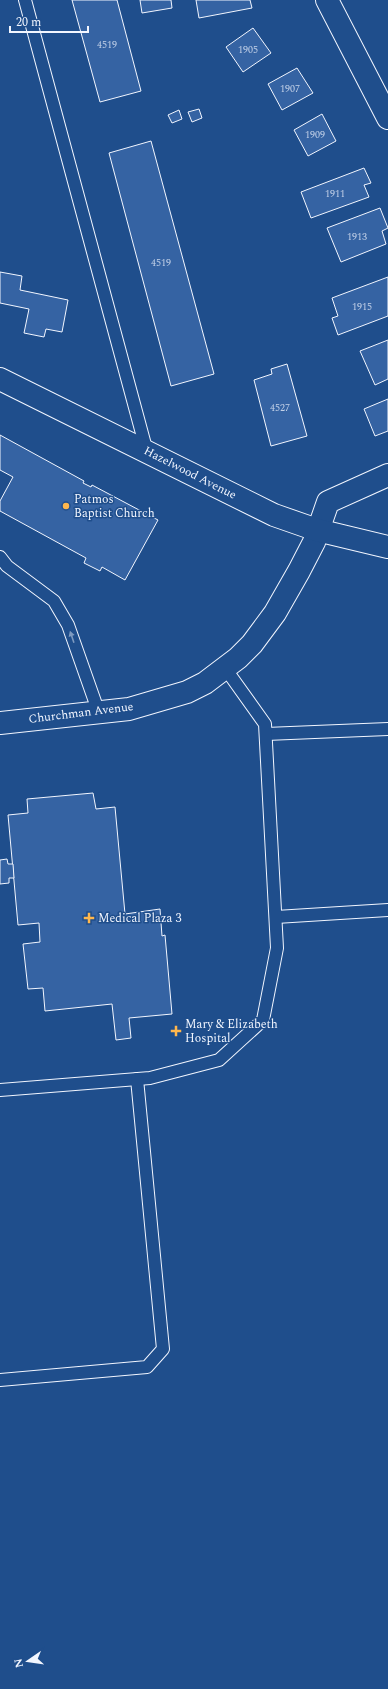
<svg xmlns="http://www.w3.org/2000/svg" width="388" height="1689" font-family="Spectral,serif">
<rect width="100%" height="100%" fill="#1f4e8c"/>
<g fill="#3563a3" stroke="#f2f6ff">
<polygon points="72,0 117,0 141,91 100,102"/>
<polygon points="140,0 171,0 172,8 142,13"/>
<polygon points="196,0 250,0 252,8 199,18"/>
<polygon points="253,28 271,53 243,72 226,47"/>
<polygon points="297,68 313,93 282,110 268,84"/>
<polygon points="199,109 202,118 192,122 188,112"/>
<polygon points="179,110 182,119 172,123 168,115"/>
<polygon points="322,114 336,141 308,156 294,130"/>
<polygon points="151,141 214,374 171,386 109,153"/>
<polygon points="364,168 371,183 364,185 369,197 311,218 301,192"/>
<polygon points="380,208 388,228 382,231 386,244 341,262 327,228"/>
<polygon points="0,272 22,276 20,290 68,300 62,332 46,329 44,337 24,333 29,309 0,303"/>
<polygon points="388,277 388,316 338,335 332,318 338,316 332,298"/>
<polygon points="388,340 388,379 375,385 360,351"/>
<polygon points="287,364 307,436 271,446 254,380 272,374 271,369"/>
<polygon points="388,399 388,431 375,436 364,409"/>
<polygon points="0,435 84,481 83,483 91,487 92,485 158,520 125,580 102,567 100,571 84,563 86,558 0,511 0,501 13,477 0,470"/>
<polygon points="93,793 96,809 115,807 125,914 160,909 162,936 165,935 172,1014 129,1018 131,1038 116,1040 112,1004 45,1011 43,988 28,989 23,944 40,942 39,923 18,925 8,815 28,813 27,799"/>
<polygon points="7,859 8,864 13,864 14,878 9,878 9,883 0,884 0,860"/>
</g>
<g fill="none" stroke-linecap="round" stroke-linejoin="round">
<g stroke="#f2f6ff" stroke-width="14">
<g id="service">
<polyline points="25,0 147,452"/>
<polyline points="0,557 7,566 54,601 68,625 99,713"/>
<polyline points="266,734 388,729"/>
<polyline points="276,917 388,910"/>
<polyline points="0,1090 150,1078 219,1060 263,1020 277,948 265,724 225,668"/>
<polyline points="0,1380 147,1367 163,1349 137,1079"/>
</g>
</g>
<g stroke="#f2f6ff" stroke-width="24">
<g id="minor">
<polyline points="327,0 388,118"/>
<polyline points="0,723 129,709 187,692 205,683 238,658 252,644 275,613 299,571 314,542 328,502 388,475"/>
</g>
</g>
<g stroke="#f2f6ff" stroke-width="24">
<polyline id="tertiary" points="0,379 274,515 317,530 388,547"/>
</g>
<use href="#service" stroke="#1f4e8c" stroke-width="12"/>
<use href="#minor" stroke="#1f4e8c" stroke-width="22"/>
<use href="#tertiary" stroke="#1f4e8c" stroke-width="22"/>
</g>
<defs><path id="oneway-solid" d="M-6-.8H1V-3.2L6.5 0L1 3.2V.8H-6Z"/></defs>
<use fill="#7e9ac0" href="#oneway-solid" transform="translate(72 637) rotate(-109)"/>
<g fill="#ffb74d" stroke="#1f4e8c" stroke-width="1.5">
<circle cx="66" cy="506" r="4"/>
<path d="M87 912h4v4h4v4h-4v4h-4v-4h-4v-4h4z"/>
<path d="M174 1025h4v4h4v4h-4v4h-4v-4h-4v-4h4z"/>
</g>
<g text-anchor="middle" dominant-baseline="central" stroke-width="3" stroke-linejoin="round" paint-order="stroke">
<g font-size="10" fill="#c3d1e8">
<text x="107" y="45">4519</text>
<text x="248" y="50">1905</text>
<text x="290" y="89">1907</text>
<text x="315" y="135">1909</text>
<text x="335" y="194">1911</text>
<text x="357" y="237">1913</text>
<text x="161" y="263">4519</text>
<text x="362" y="307">1915</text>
<text x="280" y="408">4527</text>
</g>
<g font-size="12" fill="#f2f6ff" stroke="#1f4e8c">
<text transform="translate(190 473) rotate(27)">Hazelwood Avenue</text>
<text transform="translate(81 713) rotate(-7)">Churchman Avenue</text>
</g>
<g font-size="12" fill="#f2f6ff" stroke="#1f4e8c" text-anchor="start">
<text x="74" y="499">Patmos<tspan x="74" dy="14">Baptist Church</tspan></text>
<text x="98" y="918">Medical Plaza 3</text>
<text x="185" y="1024">Mary &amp; Elizabeth<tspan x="185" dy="14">Hospital</tspan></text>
</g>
</g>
<g transform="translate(28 1661) rotate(257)" stroke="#1f4e8c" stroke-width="3" paint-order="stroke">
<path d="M0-3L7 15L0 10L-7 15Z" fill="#f2f6ff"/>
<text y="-6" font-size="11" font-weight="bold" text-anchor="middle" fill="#f2f6ff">N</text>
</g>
<path d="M10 26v6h78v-6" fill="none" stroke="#f2f6ff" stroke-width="2"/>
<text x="16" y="26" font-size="12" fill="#f2f6ff" stroke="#1f4e8c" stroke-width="3" paint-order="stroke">20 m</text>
</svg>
